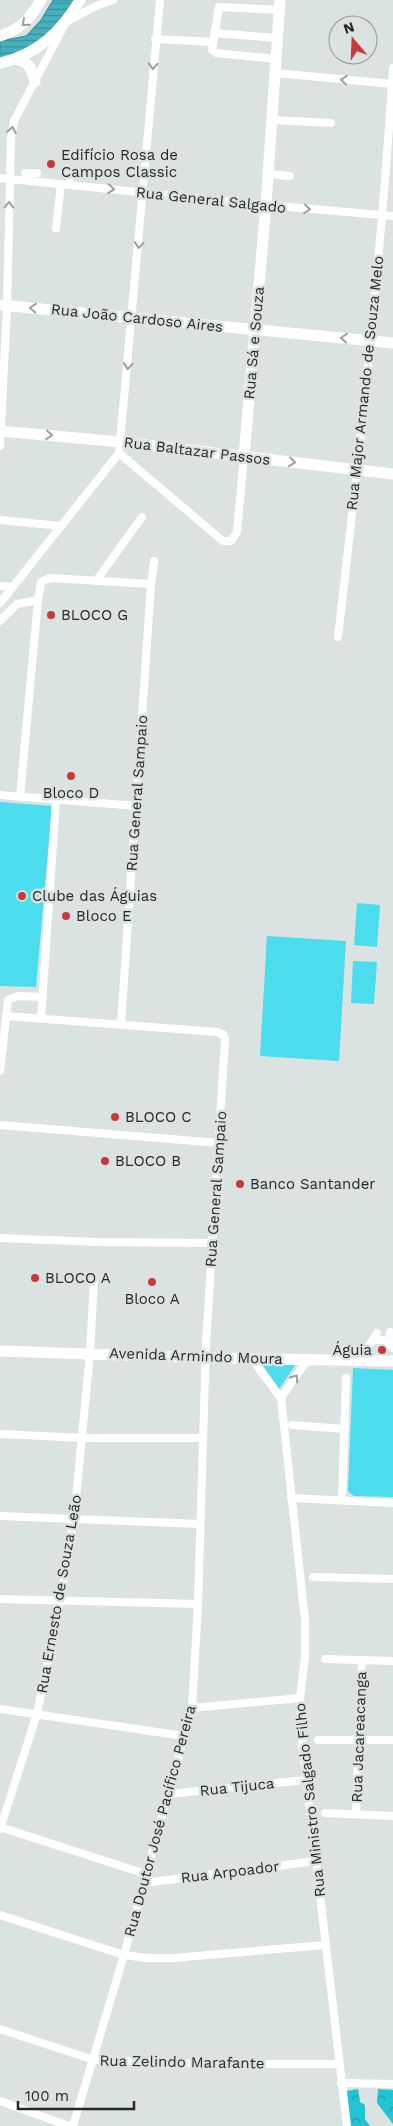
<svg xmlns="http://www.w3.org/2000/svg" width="393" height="2126" font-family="'Work Sans',sans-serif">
<defs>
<pattern id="forest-crowns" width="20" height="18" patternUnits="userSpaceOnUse" patternTransform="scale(1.25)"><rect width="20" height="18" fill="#22c3d3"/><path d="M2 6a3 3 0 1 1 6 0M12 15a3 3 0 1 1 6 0" fill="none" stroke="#1d9eab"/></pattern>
<pattern id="water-rules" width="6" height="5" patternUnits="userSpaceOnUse" patternTransform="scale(1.25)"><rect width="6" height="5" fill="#45b1bd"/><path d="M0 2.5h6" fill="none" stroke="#39909a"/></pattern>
</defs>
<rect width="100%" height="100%" fill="#dbe2e2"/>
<g fill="#4bdced">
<polygon points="0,802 52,806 36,987 0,986"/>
<polygon points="357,903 380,905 377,947 354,945"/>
<polygon points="267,936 346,941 339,1061 260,1056"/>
<polygon points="353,961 377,962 374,1004 351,1003"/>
<polygon points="262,1364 296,1364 279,1389"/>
<polygon points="353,1368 393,1370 393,1497 354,1496 348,1491"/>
</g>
<g fill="url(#forest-crowns)">
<polygon points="358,2089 360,2102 365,2105 365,2119 370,2126 350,2126 346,2091"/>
<polygon points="378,2089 393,2090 393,2124 377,2103"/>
</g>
<polygon fill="url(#water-rules)" stroke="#3b8890" points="53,0 76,0 58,28 16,57 0,61 0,41 26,36 41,20"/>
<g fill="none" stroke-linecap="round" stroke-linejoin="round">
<g stroke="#fff" stroke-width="8">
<polyline points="214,33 277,38"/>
<polyline points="155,39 213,42"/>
<polyline points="276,59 216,53 212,50 219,7 279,10"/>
<polyline points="275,73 393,84"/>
<polyline points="271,120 331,123"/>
<polyline points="69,172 70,180"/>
<polyline points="25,173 37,173"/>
<polyline points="268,174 290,176"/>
<polyline points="0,178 266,205 393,216"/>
<polyline points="56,228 61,184"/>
<polyline points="0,446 7,306 11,139 14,121 66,22 96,6 113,0"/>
<polyline points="119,453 217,536 223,541 231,541 237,532 244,456"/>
<polyline points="0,520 61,526"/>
<polyline points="96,581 142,517"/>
<polyline points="0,586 13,587"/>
<polyline points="0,603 119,453 160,0"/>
<polyline points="0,621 17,604 38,600"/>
<path d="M338,637C360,448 381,258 393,68"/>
<polyline points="0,795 137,806"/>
<polyline points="20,797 38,600 41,582 50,578 151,584"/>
<polyline points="6,1016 217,1032 224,1035 225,1039 206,1344 198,1604 192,1708 124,1955 73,2126"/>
<polyline points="41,1019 56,800"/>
<polyline points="121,1024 151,584 154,561"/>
<polyline points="0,1071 8,1000 18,996 43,997"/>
<polyline points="0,1125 219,1143"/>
<polyline points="0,1238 96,1242 212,1243"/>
<polyline points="390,1332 389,1343 393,1348"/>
<polyline points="374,1340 383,1340 389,1343"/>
<polyline points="252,1359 281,1398 305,1620 305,1657 300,1698 302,1741 347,2126"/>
<polyline points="353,1360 366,1350 377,1333"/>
<polyline points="281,1398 303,1366 311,1359"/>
<polyline points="292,1425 345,1429"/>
<polyline points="0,1434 83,1438 203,1438"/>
<polyline points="291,1498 393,1503"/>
<polyline points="342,1500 346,1378"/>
<polyline points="0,1516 200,1524"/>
<polyline points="313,1577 393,1579"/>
<polyline points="0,1599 198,1604"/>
<polyline points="325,1659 393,1661"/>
<polyline points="192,1708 300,1698"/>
<polyline points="0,1709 184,1736"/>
<polyline points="318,1740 393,1740"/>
<polyline points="169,1794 306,1780"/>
<polyline points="325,1813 393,1816"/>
<polyline points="356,1814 362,1660"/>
<polyline points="0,1827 146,1874"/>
<polyline points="0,1829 37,1714 60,1601 74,1519 90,1353 94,1279"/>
<polyline points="144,1883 316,1861"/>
<polyline points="0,1915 124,1955 147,1958 173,1958 325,1945"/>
<polyline points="0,2029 94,2060 202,2064 338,2064"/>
<polyline points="341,2083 393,2084"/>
<polyline points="0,2101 69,2126"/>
</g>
<g stroke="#fff" stroke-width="11">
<path d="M0,36C21,29 30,19 41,0"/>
<path d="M16,59C30,62 32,70 35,82"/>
<path d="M0,63C37,55 61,32 80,0"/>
<polyline points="0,305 393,343"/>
<polyline points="0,431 121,442 393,474"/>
<polyline points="244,456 266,205 280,0"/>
<polyline points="0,1351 206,1358 393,1361"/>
</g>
</g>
<defs><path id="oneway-chevron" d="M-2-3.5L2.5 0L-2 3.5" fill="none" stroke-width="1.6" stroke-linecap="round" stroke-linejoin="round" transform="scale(1.25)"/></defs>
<g stroke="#9d9e9e">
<use href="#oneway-chevron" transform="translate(25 23) rotate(139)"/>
<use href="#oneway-chevron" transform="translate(153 66) rotate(94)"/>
<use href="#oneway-chevron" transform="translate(344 80) rotate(-175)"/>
<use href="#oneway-chevron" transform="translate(12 130) rotate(-80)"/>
<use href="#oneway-chevron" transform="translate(111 189) rotate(6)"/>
<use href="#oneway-chevron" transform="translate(9 205) rotate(-89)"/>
<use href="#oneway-chevron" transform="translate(307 209) rotate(5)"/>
<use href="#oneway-chevron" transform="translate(139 245) rotate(95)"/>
<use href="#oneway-chevron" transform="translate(33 308) rotate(-176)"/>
<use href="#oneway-chevron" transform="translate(344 338) rotate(-175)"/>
<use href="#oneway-chevron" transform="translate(128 366) rotate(95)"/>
<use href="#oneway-chevron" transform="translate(49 435) rotate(5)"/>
<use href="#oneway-chevron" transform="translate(292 462) rotate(7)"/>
<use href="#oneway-chevron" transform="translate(295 1378) rotate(-55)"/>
</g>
<g fill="#c83937" stroke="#dbe2e2" stroke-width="2">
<circle cx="51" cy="164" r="5"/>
<circle cx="51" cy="615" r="5"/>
<circle cx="71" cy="776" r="5"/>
<circle cx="22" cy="896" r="5"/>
<circle cx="66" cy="916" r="5"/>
<circle cx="115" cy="1117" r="5"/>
<circle cx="105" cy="1161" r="5"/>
<circle cx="240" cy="1184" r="5"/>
<circle cx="35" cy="1278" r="5"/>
<circle cx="152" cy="1282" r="5"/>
<circle cx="382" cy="1350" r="5"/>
</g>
<g text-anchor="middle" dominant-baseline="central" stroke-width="5" stroke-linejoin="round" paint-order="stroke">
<g font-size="15" fill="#252828" stroke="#dbe2e2" text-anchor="start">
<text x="61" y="155">Edifício Rosa de<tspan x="61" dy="17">Campos Classic</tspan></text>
<text x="61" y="615">BLOCO G</text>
<text x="71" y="793" text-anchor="middle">Bloco D</text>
<text x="32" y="896">Clube das Águias</text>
<text x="76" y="916">Bloco E</text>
<text x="125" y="1117">BLOCO C</text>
<text x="115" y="1161">BLOCO B</text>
<text x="250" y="1184">Banco Santander</text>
<text x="45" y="1278">BLOCO A</text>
<text x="152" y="1299" text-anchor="middle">Bloco A</text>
<text x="372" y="1350" text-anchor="end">Águia</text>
</g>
<g font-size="15" fill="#252828" stroke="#dbe2e2">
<text transform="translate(211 200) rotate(6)">Rua General Salgado</text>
<text transform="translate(137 318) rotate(6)">Rua João Cardoso Aires</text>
<text transform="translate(254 343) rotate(-85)">Rua Sá e Souza</text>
<text transform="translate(365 383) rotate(-84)">Rua Major Armando de Souza Melo</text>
<text transform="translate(197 451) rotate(7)">Rua Baltazar Passos</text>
<text transform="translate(137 793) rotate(-86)">Rua General Sampaio</text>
<text transform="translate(216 1189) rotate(-86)">Rua General Sampaio</text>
<text transform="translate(196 1356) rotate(2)">Avenida Armindo Moura</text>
<text transform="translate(59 1594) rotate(-80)">Rua Ernesto de Souza Leão</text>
<text transform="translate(359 1737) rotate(-88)">Rua Jacareacanga</text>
<text transform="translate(237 1787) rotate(-6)">Rua Tijuca</text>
<text transform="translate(310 1800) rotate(-96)">Rua Ministro Salgado Filho</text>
<text transform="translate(160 1821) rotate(-75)">Rua Doutor José Pacífico Pereira</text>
<text transform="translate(230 1872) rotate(-7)">Rua Arpoador</text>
<text transform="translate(182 2062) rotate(1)">Rua Zelindo Marafante</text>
</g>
</g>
<g transform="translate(353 40) rotate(341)"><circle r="24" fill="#dbe2e2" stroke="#929898"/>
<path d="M0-4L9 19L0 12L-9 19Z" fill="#c83937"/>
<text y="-8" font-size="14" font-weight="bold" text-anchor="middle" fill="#252828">N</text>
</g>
<path d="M18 2101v8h116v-8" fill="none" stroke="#252828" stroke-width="2.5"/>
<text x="25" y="2101" font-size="15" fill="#252828" stroke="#dbe2e2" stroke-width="4" paint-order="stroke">100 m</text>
</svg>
